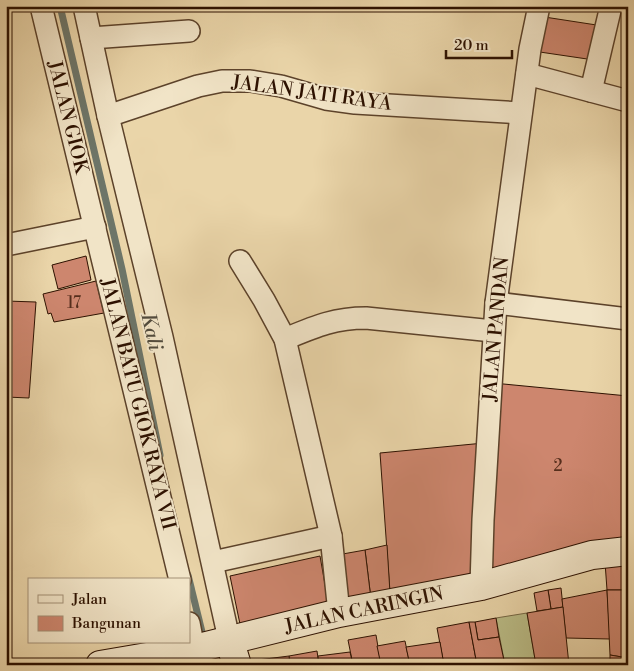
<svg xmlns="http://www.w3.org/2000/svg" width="634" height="671" font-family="'Libre Bodoni',serif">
<rect width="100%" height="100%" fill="#ead5a9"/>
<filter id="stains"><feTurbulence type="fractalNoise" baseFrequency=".004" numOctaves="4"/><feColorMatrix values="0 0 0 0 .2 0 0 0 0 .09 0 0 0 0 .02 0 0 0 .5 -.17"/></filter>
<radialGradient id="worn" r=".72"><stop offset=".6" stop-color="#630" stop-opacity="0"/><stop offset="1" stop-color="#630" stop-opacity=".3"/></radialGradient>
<polygon fill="#babc86" stroke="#746643" points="527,613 536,665 505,665 496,618"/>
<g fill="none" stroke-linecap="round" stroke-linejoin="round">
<g stroke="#6d7568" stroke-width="7">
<polyline points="60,6 122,269 160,455"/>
<polyline points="188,575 204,640"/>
<polyline points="206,650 210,665"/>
</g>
</g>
<g fill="#cd866e" stroke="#2d1100">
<polygon points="538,16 603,26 594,60 533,51"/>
<polygon points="86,256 91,280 58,289 52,265"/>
<polygon points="96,281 104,313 54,322 51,313 48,314 43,294"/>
<polygon points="6,301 36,302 29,398 6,397"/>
<polygon points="493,383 628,396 628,537 577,546 485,576"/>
<polygon points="484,443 476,575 390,593 380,453"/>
<polygon points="387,545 390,593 371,599 365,550"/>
<polygon points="365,550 371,599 345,604 337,555"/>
<polygon points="320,556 330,613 241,629 230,576"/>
<polygon points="628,561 628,590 607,590 605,562"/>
<polygon points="561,588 563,607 551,609 548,590"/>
<polygon points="548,590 551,609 537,611 534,593"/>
<polygon points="607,590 610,639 566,638 562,599"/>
<polygon points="607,590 628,590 628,658 610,655"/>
<polygon points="563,607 569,665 536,665 527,613"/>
<polygon points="496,618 499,637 478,640 475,622"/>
<polygon points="469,622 477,665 444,665 437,628"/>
<polygon points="469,622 475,622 478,640 499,637 505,665 477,665"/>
<polygon points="376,635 381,665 353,665 348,640"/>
<polygon points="405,641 410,665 381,665 377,646"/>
<polygon points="440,642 444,665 410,665 406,647"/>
<polygon points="317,651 319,665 290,665 289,656"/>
<polygon points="350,652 353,665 319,665 318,656"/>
<polygon points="610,655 628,658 628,665 610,665"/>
<polygon points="289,656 290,665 251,665 250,661"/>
</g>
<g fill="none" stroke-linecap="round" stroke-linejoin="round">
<g stroke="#5c422a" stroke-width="24">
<g id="street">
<polyline points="41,6 180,580"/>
<polyline points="84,6 108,116 162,337 229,639"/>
<polyline points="91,38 189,31"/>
<polyline points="527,74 628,101"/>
<polyline points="591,91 611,6"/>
<polyline points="108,116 198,86 222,81 250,81 281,86 326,99 355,103 521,113"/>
<polyline points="6,245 95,227"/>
<polyline points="240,261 264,300 285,339 331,536 339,613"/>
<polyline points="496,303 628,319"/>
<path d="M285,339C314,327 334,318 366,318L493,331"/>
<polyline points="213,562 331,536"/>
<polyline points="481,586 483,520 496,303 530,49 539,6"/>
<polyline points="189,623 194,649"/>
</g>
</g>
<g stroke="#2d1100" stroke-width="30">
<g id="secondary">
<polyline points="229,639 237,665"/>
<polyline points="100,665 194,649 339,613 481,586 592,555 628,551"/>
</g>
</g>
<use href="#street" stroke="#f1e4c7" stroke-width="21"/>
<use href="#secondary" stroke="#f1e4c7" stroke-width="28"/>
</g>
<g text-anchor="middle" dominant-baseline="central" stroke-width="4" stroke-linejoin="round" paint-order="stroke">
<g font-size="16" fill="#552e1c">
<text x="74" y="303">17</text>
<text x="558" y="466">2</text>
</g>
<g font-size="19" fill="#2d1100" stroke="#f1e4c7">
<text transform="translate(312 93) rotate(8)">JALAN JATI RAYA</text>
<text transform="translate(68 117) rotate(76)">JALAN GIOK</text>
<text transform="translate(496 329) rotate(-85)">JALAN PANDAN</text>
<text transform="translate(138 404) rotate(76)">JALAN BATU GIOK RAYA VII</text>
<text transform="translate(364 610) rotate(-12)">JALAN CARINGIN</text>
</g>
<g font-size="20" font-style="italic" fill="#524b3d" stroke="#f1e4c7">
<text transform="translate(151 332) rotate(77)">Kali</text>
</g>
</g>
<rect width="634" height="671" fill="none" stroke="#ead5a9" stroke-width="25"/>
<rect x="8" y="8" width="619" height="656" fill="none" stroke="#2d1100" stroke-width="2.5"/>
<rect x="12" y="12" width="609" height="646" fill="none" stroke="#2d1100"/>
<rect x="28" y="578" width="162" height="65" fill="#f1e4c7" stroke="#a39077"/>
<rect x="38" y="595" width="25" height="8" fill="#f1e4c7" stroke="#a39077"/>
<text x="72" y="604" font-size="15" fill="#2d1100">Jalan</text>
<rect x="38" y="616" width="25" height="15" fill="#cd866e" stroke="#a39077"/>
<text x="72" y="628" font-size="15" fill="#2d1100">Bangunan</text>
<path d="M446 50v8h66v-8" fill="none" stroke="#2d1100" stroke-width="2.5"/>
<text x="454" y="50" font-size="15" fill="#2d1100" stroke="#f1e4c7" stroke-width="4" paint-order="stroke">20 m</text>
<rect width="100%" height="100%" filter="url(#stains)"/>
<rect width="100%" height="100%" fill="url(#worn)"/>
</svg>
